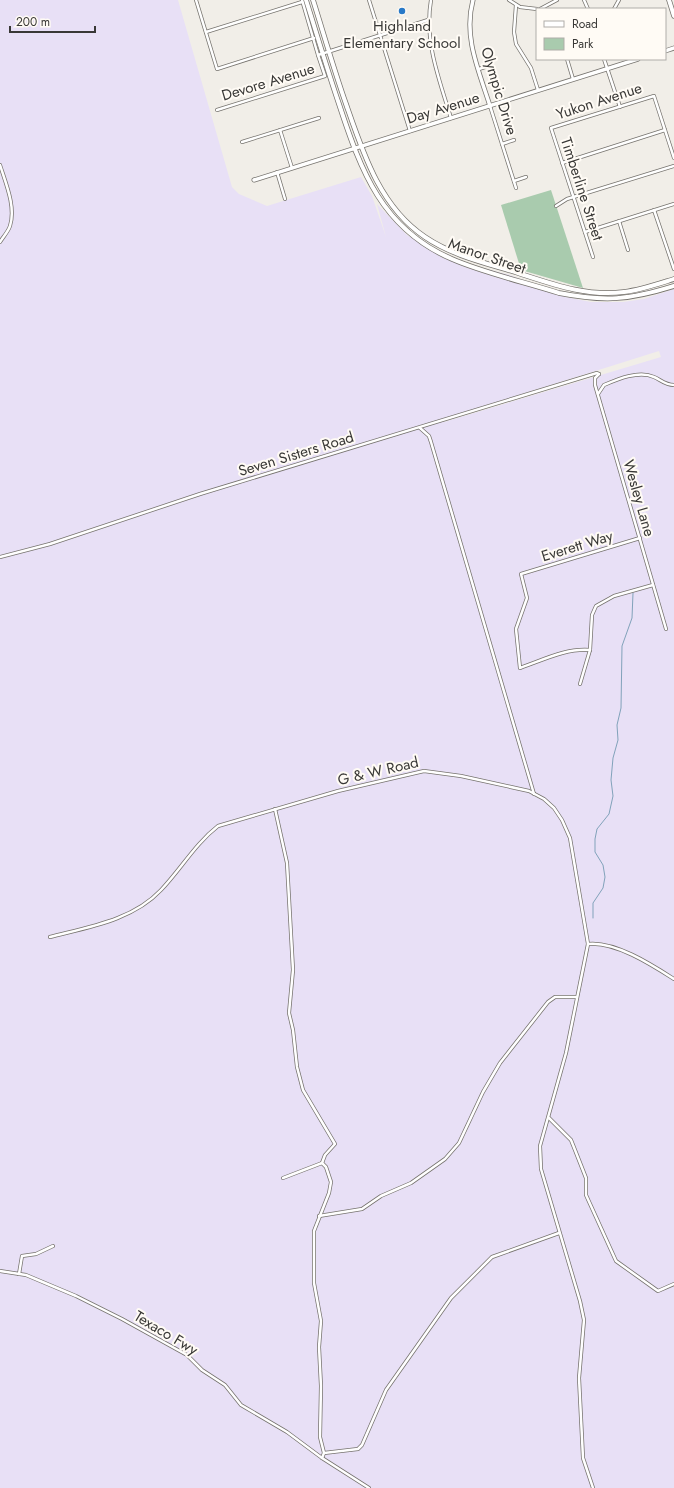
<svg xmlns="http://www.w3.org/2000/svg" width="674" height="1488" font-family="Jost,sans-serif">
<rect width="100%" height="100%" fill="#f1eee8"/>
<path fill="#e8e0f6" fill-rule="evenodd" d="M0,0H178L232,187L239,194L267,206L361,177L372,196L386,237L377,204L407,235L451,260L510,275L566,297L591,302H623L644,299L674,289V1488H0ZM659,351L661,357L444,422L443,419Z"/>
<polygon fill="#a9cbae" points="551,190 583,288 521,270 501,205"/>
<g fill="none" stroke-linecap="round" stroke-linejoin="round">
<polyline stroke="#81a2ba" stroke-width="1" points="593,918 593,903 603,888 605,877 603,865 595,852 595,839 597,829 609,814 613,796 611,780 613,758 618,740 617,725 621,708 622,646 632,618 633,593"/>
<g stroke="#76736e" stroke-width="4">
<g id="minor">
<polyline points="196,0 217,69 314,38"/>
<polyline points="302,0 318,55 428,20"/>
<polyline points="369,0 410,131"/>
<path d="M431,0C424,41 439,79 451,118"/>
<polyline points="509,0 520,7 537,9"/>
<polyline points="584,0 588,9"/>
<polyline points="516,5 514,32 516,44 531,68 538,90"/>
<polyline points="540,9 557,0"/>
<polyline points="614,9 619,0"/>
<polyline points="206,32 302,2"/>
<polyline points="567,59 573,79"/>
<polyline points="604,59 620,107"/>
<polyline points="479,69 491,65"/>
<polyline points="490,106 516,188"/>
<polyline points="217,110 325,76 318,55"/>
<polyline points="280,130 292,168"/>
<polyline points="242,142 319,118"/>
<polyline points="502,144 514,140"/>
<polyline points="562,163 665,130"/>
<path d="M0,165C6,184 16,207 10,226C8,232 3,237 0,242"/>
<polyline points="277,172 285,199"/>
<polyline points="514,181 526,177"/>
<polyline points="556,206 567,199 674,166"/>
<polyline points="654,210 674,269"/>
<polyline points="619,221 628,250"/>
<polyline points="585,232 674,204"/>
<polyline points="593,257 551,128 654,96 674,158"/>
<polyline points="599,374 595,378 595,385 666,629"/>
<path d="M598,394L604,385C618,379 639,370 654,377C661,380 665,385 674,385"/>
<polyline points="420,428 429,436 431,442 534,794"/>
<polyline points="0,557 50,544 200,494 597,373 599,374"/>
<path d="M590,650C566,648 543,660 520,668L516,629L527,598L521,574L640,538"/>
<polyline points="580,684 590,650 592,615 596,606 614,596 653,585"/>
<polyline points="275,809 287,863 293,970 289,1013 293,1030 297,1067 303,1090 335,1144 325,1155 322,1163 326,1167 331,1182 329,1193 314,1231 314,1283 321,1321 319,1347 321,1386 320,1437 324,1453 322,1458"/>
<path d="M50,937C89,927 133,920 161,890C181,869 195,844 218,826L338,791L424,771L461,776L529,791L544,799L554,808L562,820L570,838L588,944L566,1053L540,1146L541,1169L580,1301L584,1320L579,1378L583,1458L593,1488"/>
<path d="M588,944C615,941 652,965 674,979"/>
<polyline points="549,1118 571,1140 575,1150 586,1178 586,1195 616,1261 658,1291 674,1284"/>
<polyline points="283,1178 322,1163"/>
<polyline points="319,1216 362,1209 381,1196 411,1183 445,1159 459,1143 483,1092 500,1063 548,1002 555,997 576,997"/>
<polyline points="0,1271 26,1275 76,1296 122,1319 187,1355 202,1370 225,1385 241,1405 287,1432 322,1458 369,1488"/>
<polyline points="19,1274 22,1256 36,1254 53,1246"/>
<polyline points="324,1453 358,1449 362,1445 386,1390 451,1298 492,1257 559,1233"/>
</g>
</g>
<g stroke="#76736e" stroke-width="5">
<g id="tertiary">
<path d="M473,0C463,37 479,71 490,106"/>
<polyline points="665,51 674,48"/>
<polyline points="254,180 638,59"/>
</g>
</g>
<g stroke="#76736e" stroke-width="5.5">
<polyline id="secondary" points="669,0 674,16"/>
</g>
<g stroke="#76736e" stroke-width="5.5">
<g id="primary">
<path d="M306,0C317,35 327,69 339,104C361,171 382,229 452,259C484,273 525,282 559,293C605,302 629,300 674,286"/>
<path d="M313,0C324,35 334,70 346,104C363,153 380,207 425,237C453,256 486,263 518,273C552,284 587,297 624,292C641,290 658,284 674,279"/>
</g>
</g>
<use href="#minor" stroke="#fff" stroke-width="2.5"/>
<use href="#tertiary" stroke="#fff" stroke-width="3.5"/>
<use href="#secondary" stroke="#fff" stroke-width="4"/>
<use href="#primary" stroke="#fff" stroke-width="4"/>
</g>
<circle fill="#2879c8" stroke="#fffbf5" stroke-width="1.5" cx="402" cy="11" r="4"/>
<g text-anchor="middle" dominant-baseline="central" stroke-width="4" stroke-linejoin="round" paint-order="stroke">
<g font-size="15" fill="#393836" stroke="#fffbf5">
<text x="402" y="26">Highland<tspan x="402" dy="17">Elementary School</tspan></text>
</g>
<g font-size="15" fill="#393836" stroke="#fffbf5">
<text transform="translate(268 82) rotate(-17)">Devore Avenue</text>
<text transform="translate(499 91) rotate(73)">Olympic Drive</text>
<text transform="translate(599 101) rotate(-18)">Yukon Avenue</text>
<text transform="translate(443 108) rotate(-17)">Day Avenue</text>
<text transform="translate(582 189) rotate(72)">Timberline Street</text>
<text transform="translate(487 256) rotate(19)">Manor Street</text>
<text transform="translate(296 454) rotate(-17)">Seven Sisters Road</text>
<text transform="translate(639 498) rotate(74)">Wesley Lane</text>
<text transform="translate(577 546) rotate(-17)">Everett Way</text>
<text transform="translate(378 771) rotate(-13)">G &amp; W Road</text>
<text transform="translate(166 1333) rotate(31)">Texaco Fwy</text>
</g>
</g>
<rect x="536" y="8" width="130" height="52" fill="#fffbf5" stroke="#b0ada9"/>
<rect x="544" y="21" width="20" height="6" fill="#ffffff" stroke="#b0ada9"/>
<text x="572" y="28" font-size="12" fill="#393836">Road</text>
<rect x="544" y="38" width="20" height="12" fill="#a9cbae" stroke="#b0ada9"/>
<text x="572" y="48" font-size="12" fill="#393836">Park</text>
<path d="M10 26v6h85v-6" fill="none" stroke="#393836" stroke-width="2"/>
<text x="16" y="26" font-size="12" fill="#393836" stroke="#fffbf5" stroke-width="3" paint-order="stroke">200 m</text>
</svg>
